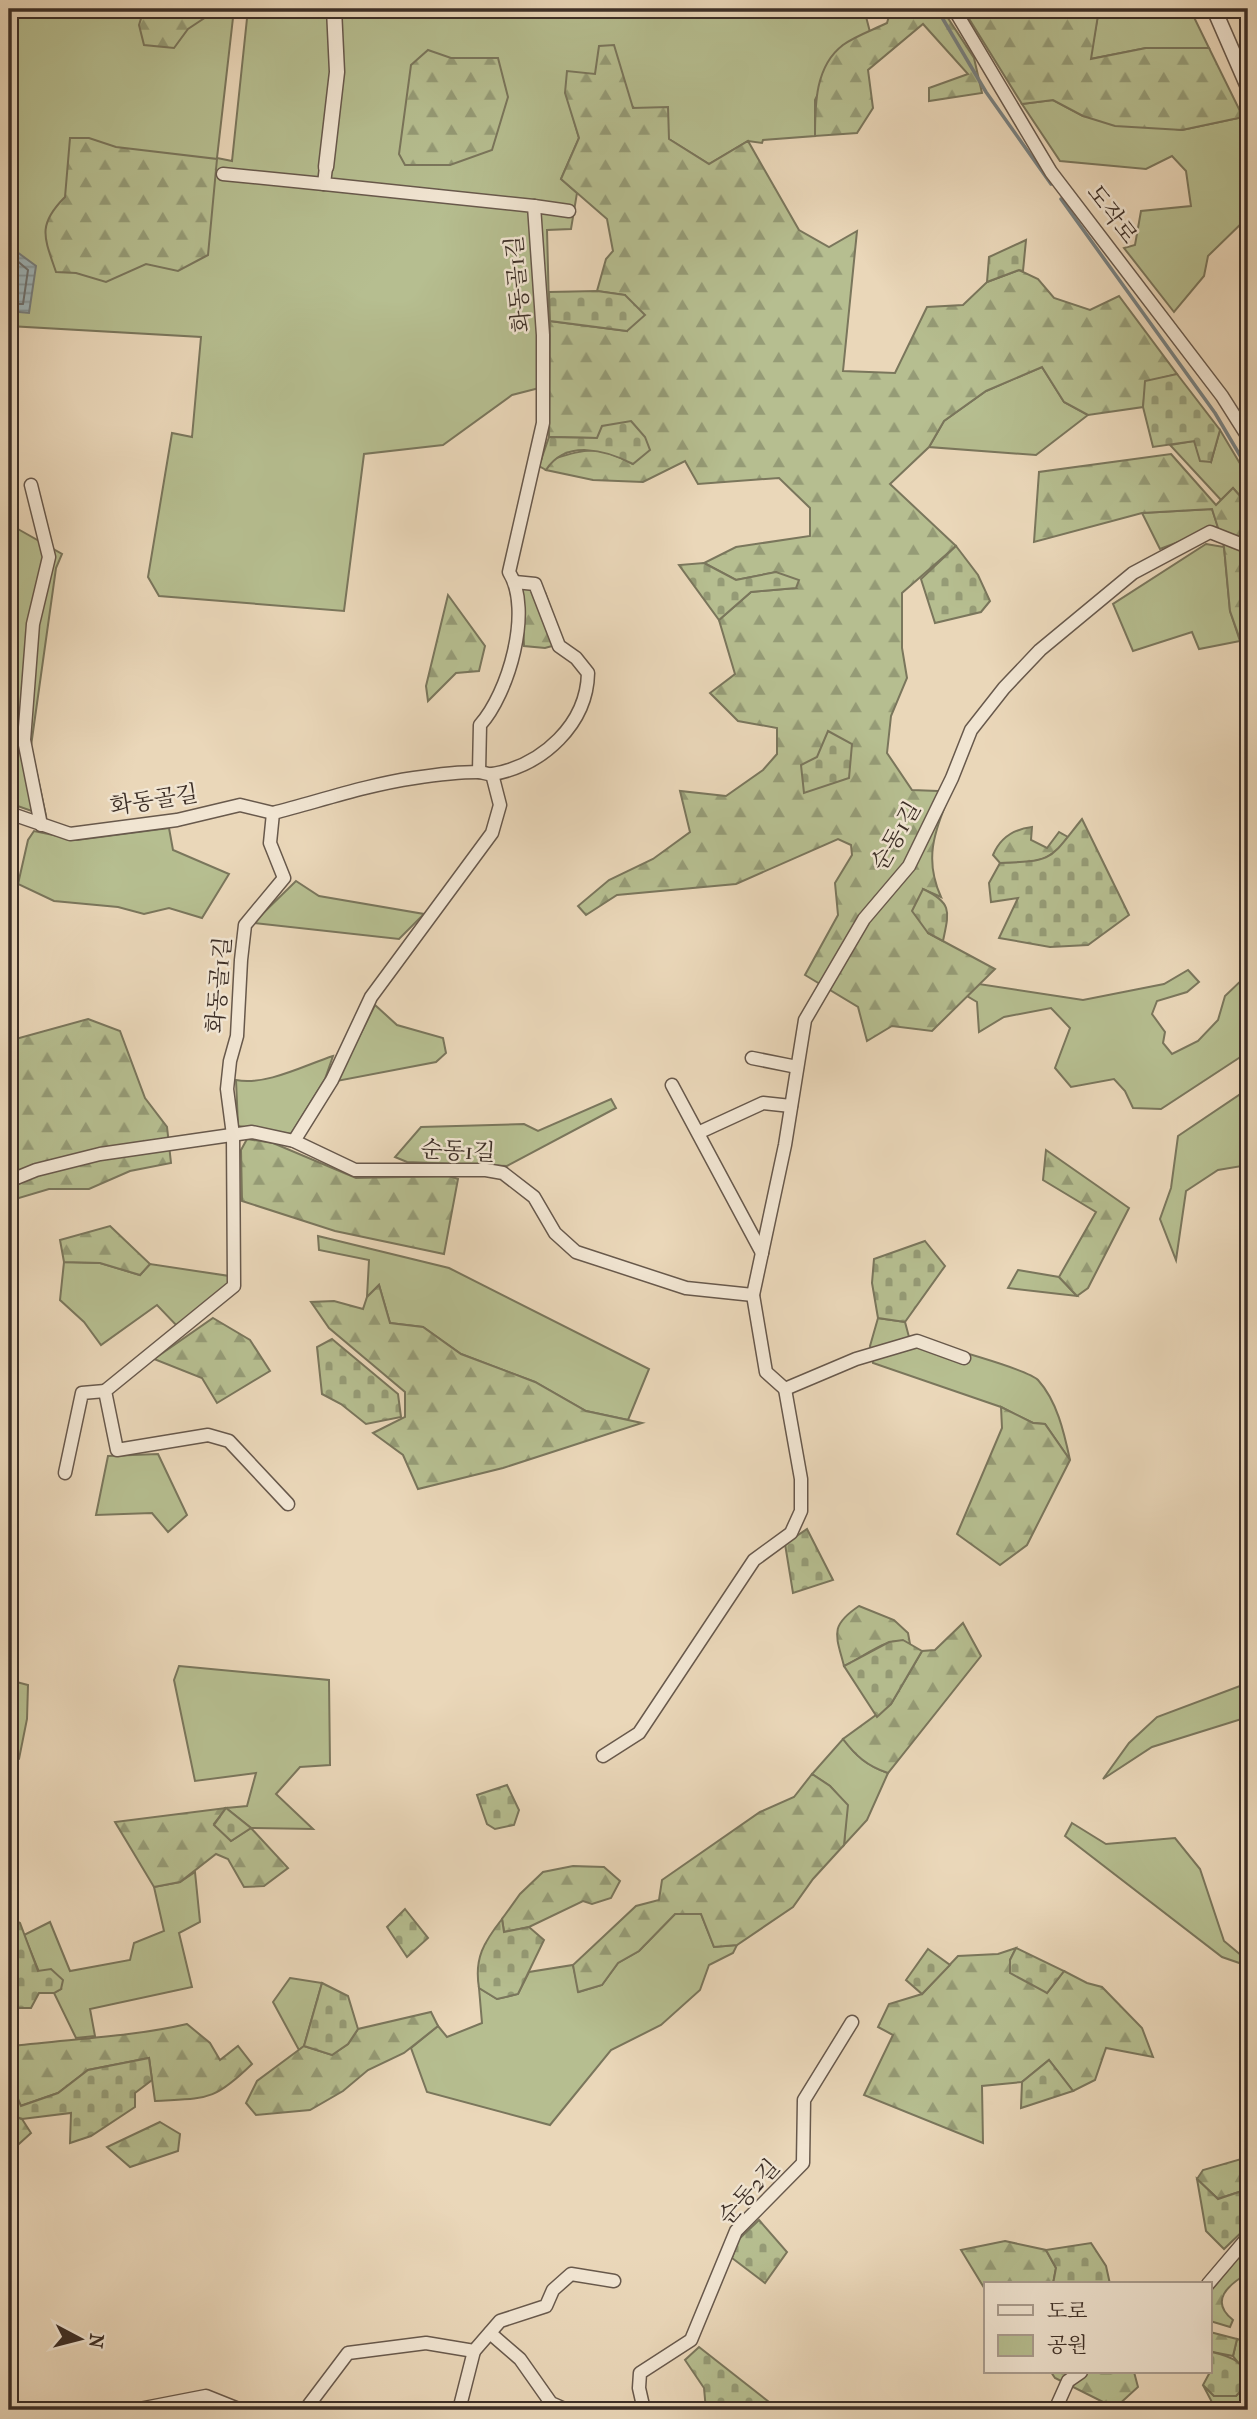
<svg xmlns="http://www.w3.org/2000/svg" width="1257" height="2419" font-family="'IM FELL French Canon','Noto Serif KR',serif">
<defs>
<pattern id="forest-firs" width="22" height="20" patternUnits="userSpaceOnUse" patternTransform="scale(1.75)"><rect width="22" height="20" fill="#b6be90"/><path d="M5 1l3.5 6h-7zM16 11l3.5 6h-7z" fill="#959b76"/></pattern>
<pattern id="cemetery-stones" width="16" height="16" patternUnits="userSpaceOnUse" patternTransform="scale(1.75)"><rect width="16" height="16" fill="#b6be90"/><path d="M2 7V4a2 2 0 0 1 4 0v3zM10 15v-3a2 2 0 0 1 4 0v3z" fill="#959b76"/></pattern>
<pattern id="water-rules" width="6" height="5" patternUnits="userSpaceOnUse" patternTransform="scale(1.75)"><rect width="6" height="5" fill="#9eb6bb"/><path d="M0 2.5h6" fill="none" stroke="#829498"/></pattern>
</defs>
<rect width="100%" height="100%" fill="#ead7b9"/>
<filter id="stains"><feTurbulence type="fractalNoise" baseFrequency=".00286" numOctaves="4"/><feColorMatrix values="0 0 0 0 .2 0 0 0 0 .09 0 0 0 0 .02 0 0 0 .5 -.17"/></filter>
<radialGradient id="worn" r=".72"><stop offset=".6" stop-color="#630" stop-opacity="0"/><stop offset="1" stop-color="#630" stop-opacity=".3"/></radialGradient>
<g fill="#b6be90" stroke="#7a765c" stroke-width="2">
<polygon points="9,9 234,9 217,158 232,161 248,9 864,9 870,32 842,46 815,100 815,136 763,140 762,143 748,141 709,164 669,139 596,74 566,93 579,138 561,179 577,193 571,229 547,230 551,385 512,395 443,445 364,454 344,611 159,596 148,577 172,433 192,437 201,337 9,326"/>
<polygon points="1099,9 1190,9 1209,48 1146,48 1090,59"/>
<polygon points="1053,100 1083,116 1182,130 1243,117 1248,129 1248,217 1208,256 1204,276 1174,312 1124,248 1135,245 1141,211 1191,206 1186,171 1172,156 1146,169 1060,161 1022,104"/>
<polygon points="1042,367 1064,402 1088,415 1036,455 929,447 944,421 986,391"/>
<polygon points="1220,430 1248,477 1248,505 1233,488 1221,500 1170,445 1194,441 1211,462"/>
<polygon points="1212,509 1218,527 1160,549 1142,513"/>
<polygon points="9,524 62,554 56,568 31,746 46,816 9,803"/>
<polygon points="1206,544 1224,547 1230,611 1240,641 1199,649 1192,632 1133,651 1113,604"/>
<polygon points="169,828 173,850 229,874 202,918 169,908 144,914 118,907 54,901 18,884 28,840 34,831 77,840"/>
<polygon points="296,881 319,896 424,914 399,939 253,923"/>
<polygon points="1188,970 1199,982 1187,992 1157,1001 1152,1014 1165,1032 1163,1043 1172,1054 1198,1041 1218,1020 1225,996 1248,974 1248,1052 1161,1109 1133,1108 1125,1091 1114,1079 1071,1087 1055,1068 1070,1028 1051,1008 1004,1017 979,1032 977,1002 967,996 979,984 1083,1000 1164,984"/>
<polygon points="375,1005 397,1025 443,1038 446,1053 436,1062 337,1081"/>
<path d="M333,1056L325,1079L291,1134L238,1126L236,1080C266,1086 305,1065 333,1056Z"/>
<polygon points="1248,1089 1248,1165 1218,1170 1186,1191 1176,1260 1160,1219 1171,1188 1178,1136"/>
<polygon points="611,1099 616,1108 507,1166 407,1162 395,1157 421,1127 524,1124 538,1131"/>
<polygon points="318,1236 449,1268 649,1369 628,1420 586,1411 535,1382 461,1354 423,1327 390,1323 379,1285 367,1297 369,1260 319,1250"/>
<polygon points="64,1262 100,1263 140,1275 150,1264 229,1276 230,1283 177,1326 157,1305 101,1345 84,1322 60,1300"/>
<polygon points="1018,1270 1059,1277 1077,1296 1008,1288"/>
<path d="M878,1318L905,1322L909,1337C930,1343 1027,1368 1038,1380C1057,1401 1064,1432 1070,1460L1045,1424L1033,1423L1001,1407L873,1363L870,1346Z"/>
<polygon points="158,1454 187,1515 168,1532 152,1513 96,1515 108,1456"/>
<polygon points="179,1666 329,1680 330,1765 300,1767 276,1794 313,1829 251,1828 226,1808 247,1806 256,1773 195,1781 174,1680"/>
<polygon points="9,1680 28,1685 27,1719 19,1759 9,1761"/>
<polygon points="1248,1683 1248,1717 1152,1747 1103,1779 1129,1743 1157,1717"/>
<path d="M843,1739C856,1756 867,1766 888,1773L867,1820L844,1845L847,1805L830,1786L812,1774Z"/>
<polygon points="1072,1823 1106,1844 1175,1838 1200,1869 1224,1941 1248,1961 1248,1966 1222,1957 1065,1836"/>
<polygon points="195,1872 200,1922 179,1933 192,1987 90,2009 95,2036 76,2038 54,1993 61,1989 39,1972 24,1935 50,1922 70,1971 130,1960 134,1943 164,1931 154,1887 180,1882"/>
<polygon points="675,1914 701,1914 714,1947 737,1945 733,1953 709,1965 700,1990 661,2025 611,2050 550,2125 427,2092 411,2048 438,2026 447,2037 482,2023 479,1988 497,1999 518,1994 529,1972 573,1965 579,1992 602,1985 618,1963 639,1951"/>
<polygon points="290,1978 322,1983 304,2046 299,2050 273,2002"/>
<polygon points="1237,2339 1248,2342 1248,2375 1233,2356"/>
<polygon points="1248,2383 1248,2410 1216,2410 1203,2385 1214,2396 1236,2396"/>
</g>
<g fill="url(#forest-firs)" stroke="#7a765c" stroke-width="2">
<polygon points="144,9 208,9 209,15 188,29 174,48 144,45 139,25"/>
<path d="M891,9H942L974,58L982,93L929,101V88L968,74L923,24L868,70L873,108L857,133L815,136C815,105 815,66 843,45C855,36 873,30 887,23Z"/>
<polygon points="963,9 1099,9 1091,59 1146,48 1209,48 1243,117 1182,130 1115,126 1083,116 1053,100 1022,104"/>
<path d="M614,45L633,108L668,107L669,139L709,164L748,141L799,230L829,247L857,231L843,371L895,373L927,307L963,305L987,282L1019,270L1038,279L1054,298L1090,310L1119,296L1177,374L1146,382L1143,407L1088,415L1064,402L1042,367L986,391L944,421L929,447L890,484L956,546L902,593V648L907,678L891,716L887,753L912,790L938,791L949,796C934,834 924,859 941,897L923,889L928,933L995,969L932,1031L892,1026L867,1041L858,1007L805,975L838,915L835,883L852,855L851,845L838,839L736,884L617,895L586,915L578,906L609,880L653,859L690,832L680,791L726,796L763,770L777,754V728L738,721L710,693L735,674L719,620L751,592L796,588L776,572L736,580L704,563L736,547L810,536V508L779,478L698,484L685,461L643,482L593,480L546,470L553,459C588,448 599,446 633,464L597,438L549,437L550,321L627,331L625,295L597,291L606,259L613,251L607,219L561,179L579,138L565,93L567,71L595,74L599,46Z"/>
<polygon points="428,50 451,58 498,58 508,97 492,150 450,165 405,165 399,154 411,65"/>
<path d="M70,138H89L116,147L217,159L208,255L178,271L146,264L106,282L76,273L56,272C44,237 37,225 65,197Z"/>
<polygon points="1171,454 1216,505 1233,488 1248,505 1248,662 1230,611 1224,547 1212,509 1142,513 1034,542 1039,472"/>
<polygon points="522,586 545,592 563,643 545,648 524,646"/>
<polygon points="448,595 485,646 479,671 456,673 428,701 426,686"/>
<path d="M1032,827L1031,840L1047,848L1059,832L1068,837C1049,865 1031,862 1000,863L993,855C1000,838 1014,829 1032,827Z"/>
<polygon points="88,1019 120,1031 145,1098 167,1127 171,1163 130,1171 89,1189 49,1189 9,1201 9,1109 17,1104 12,1040"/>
<polygon points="247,1139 273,1143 356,1178 449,1176 458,1179 444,1254 335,1231 242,1201 241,1150"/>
<polygon points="1046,1150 1129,1208 1088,1288 1077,1296 1059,1277 1096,1212 1043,1180"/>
<polygon points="110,1226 150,1264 140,1275 100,1263 64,1262 60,1240"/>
<polygon points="379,1285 390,1323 423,1327 461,1354 535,1382 586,1411 642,1423 503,1468 418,1489 403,1455 373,1433 405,1417 405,1392 329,1328 311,1302 334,1301 363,1309 367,1297"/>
<polygon points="213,1318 250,1340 270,1371 217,1403 202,1378 154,1359"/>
<polygon points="1001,1407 1033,1423 1045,1424 1070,1460 1027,1545 1000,1565 957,1534 1002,1428"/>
<path d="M859,1606L894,1620L908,1633L910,1644C889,1633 864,1658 844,1666C836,1635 829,1626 859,1606Z"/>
<path d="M963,1623L981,1656L888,1773C867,1766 856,1756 843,1739L891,1704L922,1651L935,1650Z"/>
<polygon points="812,1774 830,1786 848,1805 844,1845 813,1879 793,1907 737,1945 714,1947 701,1914 675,1914 639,1951 618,1963 602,1985 578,1992 573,1965 636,1906 659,1900 662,1880 760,1812 794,1797"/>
<polygon points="226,1808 214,1824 231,1841 251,1828 288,1868 264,1886 244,1887 228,1859 216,1854 180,1882 154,1887 115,1822"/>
<polygon points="573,1866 604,1867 620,1881 611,1898 592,1904 583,1901 529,1927 504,1932 502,1919 520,1894 543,1872"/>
<polygon points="1016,1948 1010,1960 1047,1993 1064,1971 1087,1983 1102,1987 1142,2028 1153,2057 1106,2048 1095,2080 1073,2091 1049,2060 1022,2082 982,2086 983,2143 864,2095 893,2035 878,2027 889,2004 922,1994 958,1956 998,1954"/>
<polygon points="431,2012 438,2026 404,2053 368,2070 343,2091 310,2110 256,2115 246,2103 257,2081 304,2046 332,2055 348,2044 358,2029"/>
<path d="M187,2024L210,2043L220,2060L238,2046L252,2064C213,2102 207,2098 155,2101L149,2058L88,2070L58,2093L20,2106L9,2078V2049L14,2046C71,2039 131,2037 187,2024Z"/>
<polygon points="9,2114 22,2119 31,2133 9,2153"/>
<polygon points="160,2122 180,2134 178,2151 130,2167 107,2147"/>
<polygon points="1248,2157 1248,2189 1218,2199 1197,2179 1203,2170"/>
<polygon points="1005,2241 1046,2250 1056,2268 1053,2284 986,2284 986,2291 961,2250"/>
<path d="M1248,2245V2273C1228,2285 1209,2301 1233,2320L1230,2327L1210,2321V2292Z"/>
<polygon points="1210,2332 1237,2339 1233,2356 1212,2352 1210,2365"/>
<polygon points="1051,2372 1134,2372 1138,2387 1115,2408 1055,2378"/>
</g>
<g fill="url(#cemetery-stones)" stroke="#7a765c" stroke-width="2">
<polygon points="1026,240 1023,271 1019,270 987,282 989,257"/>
<polygon points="597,291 625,295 645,315 627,331 550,321 549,292"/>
<polygon points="1177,374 1220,430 1211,462 1200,461 1194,441 1153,447 1143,407 1145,381"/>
<path d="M631,421L645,437L650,450L633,464C606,450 566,439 546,470L539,466L549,437L597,438L602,426Z"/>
<polygon points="956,546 978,575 990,601 981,612 935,623 921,579"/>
<polygon points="704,563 736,580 776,572 799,580 796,588 751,592 719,620 679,565"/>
<polygon points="828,731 852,744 849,778 804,793 801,765 817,757"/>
<path d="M1082,819L1129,915L1088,945L1050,947L999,938L1018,898L991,902L989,883L1000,863C1055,861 1049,860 1082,819Z"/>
<path d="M923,889C953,903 949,912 943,941L928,933L912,911Z"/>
<polygon points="925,1241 945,1266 905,1322 878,1318 872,1283 874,1259"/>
<polygon points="332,1339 398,1394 401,1417 366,1424 341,1404 322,1394 317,1347"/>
<polygon points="807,1529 833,1580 793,1593 785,1544"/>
<polygon points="903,1640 922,1651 891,1704 877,1717 844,1666 889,1642"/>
<polygon points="507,1785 519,1810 514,1825 495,1829 487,1824 477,1795"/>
<polygon points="226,1808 251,1828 231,1841 214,1825"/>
<polygon points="405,1909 428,1938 407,1957 387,1927"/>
<polygon points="11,1918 20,1923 38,1971 51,1969 63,1980 61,1989 54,1993 39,1993 31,2008 9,2008 9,1923"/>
<path d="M502,1919L504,1932L529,1927L544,1940L518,1994L497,1999L479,1988C474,1958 484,1942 502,1919Z"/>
<polygon points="1016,1948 1064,1971 1047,1993 1010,1973 1010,1960"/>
<polygon points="928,1949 950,1965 922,1994 906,1980"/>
<polygon points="322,1983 348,1996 358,2029 348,2044 332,2055 304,2046"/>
<polygon points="149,2058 152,2080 135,2093 135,2107 91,2136 70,2143 71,2113 22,2119 9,2114 9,2078 21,2106 58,2093 88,2070"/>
<polygon points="1049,2060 1073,2091 1021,2108 1022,2082"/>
<polygon points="1197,2179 1218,2199 1248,2189 1248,2226 1224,2249 1206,2231"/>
<polygon points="759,2220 787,2252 765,2283 732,2258 739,2239"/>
<polygon points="1091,2243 1106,2266 1110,2284 1053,2284 1056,2268 1046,2250"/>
<polygon points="699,2347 769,2402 776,2410 706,2410 704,2388 685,2360"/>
<path d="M1212,2352C1229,2356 1248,2362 1248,2383L1236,2396H1214L1203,2385L1210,2372Z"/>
</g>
<polygon fill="url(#water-rules)" stroke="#778080" stroke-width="2" points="9,246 36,266 29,313 9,311"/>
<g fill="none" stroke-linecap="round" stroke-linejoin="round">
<polyline stroke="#6e7271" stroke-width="2" points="9,254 28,270 23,304 9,304"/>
<g stroke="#778080" stroke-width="3.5">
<polyline points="937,9 986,92 1051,184"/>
<polyline points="1061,199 1215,413 1248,469"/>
</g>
<g stroke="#68594c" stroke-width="15">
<g id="minor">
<polyline points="954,9 1051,172 1222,396 1248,437"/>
<path d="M326,167L324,184L534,206L543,335V423L509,572C533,611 508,694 480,725L479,772"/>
<polyline points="223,174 324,184"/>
<polyline points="534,206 569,211"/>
<polyline points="31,485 49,557 33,624 24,740 41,825"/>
<polyline points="9,813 70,834 177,820 240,805 273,813"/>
<polyline points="752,1058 797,1067"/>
<polyline points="672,1085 762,1253"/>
<polyline points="700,1132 763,1103 791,1106"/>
<polyline points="294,1141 332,1080 371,997 492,833 500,805 492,774"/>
<polyline points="9,1181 36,1170 100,1154 252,1132 294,1141 355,1170 486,1170 503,1173 534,1197 555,1233 576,1252 686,1288 753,1295"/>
<polyline points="964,1358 917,1341 856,1359 785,1389 766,1372 753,1295 785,1145 805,1020 864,919 909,866 952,778 971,730 1004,688 1040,650 1133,573 1210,532 1248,547"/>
<polyline points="65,1473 82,1393 105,1391"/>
<path d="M288,1504L229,1441L208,1435L117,1450L105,1391L234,1286L233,1135L227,1089L230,1061L237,1036L241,960L245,925L284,878L270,843L273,813C320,801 366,785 414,778C434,775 457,772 478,772C483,772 488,775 493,774C543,765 587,724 588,673L576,658L559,646L535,584L515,582"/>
<polyline points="603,1756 639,1733 754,1560 791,1533 801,1511 801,1479 785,1389"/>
<polyline points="1208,2284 1248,2237"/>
<polyline points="490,2333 520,2359 551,2403 567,2410"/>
<polyline points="134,2410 206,2396 241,2410"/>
<polyline points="305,2410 348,2353 426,2343 474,2351 500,2321 546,2306 553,2290 571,2274 614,2281"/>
<polyline points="459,2410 474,2351"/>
<polyline points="644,2410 639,2388 640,2373 691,2340 736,2231 803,2163 804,2100 852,2022"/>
<polyline points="1055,2410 1068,2381 1081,2372"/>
</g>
</g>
<g stroke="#68594c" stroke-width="17">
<g id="tertiary">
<polyline points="1214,9 1248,87"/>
<polyline points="326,167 337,72 334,9"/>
</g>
</g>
<use href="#minor" stroke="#f1e5d2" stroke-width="12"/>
<use href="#tertiary" stroke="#f1e5d2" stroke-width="14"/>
</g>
<g text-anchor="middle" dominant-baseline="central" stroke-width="5" stroke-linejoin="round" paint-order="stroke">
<g font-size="23" fill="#3d2f27" stroke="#f1e5d2">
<text transform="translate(1112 214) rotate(53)">도작로</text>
<text transform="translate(518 284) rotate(-95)">화동골1길</text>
<text transform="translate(154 800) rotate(-9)">화동골길</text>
<text transform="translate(896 836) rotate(-60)">순동1길</text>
<text transform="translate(219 985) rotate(-85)">화동골1길</text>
<text transform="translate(458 1151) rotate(3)">순동1길</text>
<text transform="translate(749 2192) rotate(-48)">순동2길</text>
</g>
</g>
<rect width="1257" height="2419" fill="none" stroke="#ead7b9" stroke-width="35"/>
<rect x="10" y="10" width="1236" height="2398" fill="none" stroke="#3d2f27" stroke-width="3.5"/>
<rect x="18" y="18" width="1222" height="2384" fill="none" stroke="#3d2f27" stroke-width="2"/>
<rect x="984" y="2282" width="228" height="91" fill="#f1e5d2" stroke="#a99c8e" stroke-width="2"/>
<rect x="998" y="2305" width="35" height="10" fill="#f1e5d2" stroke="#a99c8e" stroke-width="2"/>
<text x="1047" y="2318" font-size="21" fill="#3d2f27">도로</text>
<rect x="998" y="2335" width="35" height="21" fill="#b6be90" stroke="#a99c8e" stroke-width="2"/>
<text x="1047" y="2352" font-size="21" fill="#3d2f27">공원</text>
<g transform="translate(80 2339) rotate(97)" stroke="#f1e5d2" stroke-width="5" paint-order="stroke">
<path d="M0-5L12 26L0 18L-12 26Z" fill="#3d2f27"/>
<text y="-10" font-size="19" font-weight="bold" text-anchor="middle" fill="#3d2f27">N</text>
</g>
<rect width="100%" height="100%" filter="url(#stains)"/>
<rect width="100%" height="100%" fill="url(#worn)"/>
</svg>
